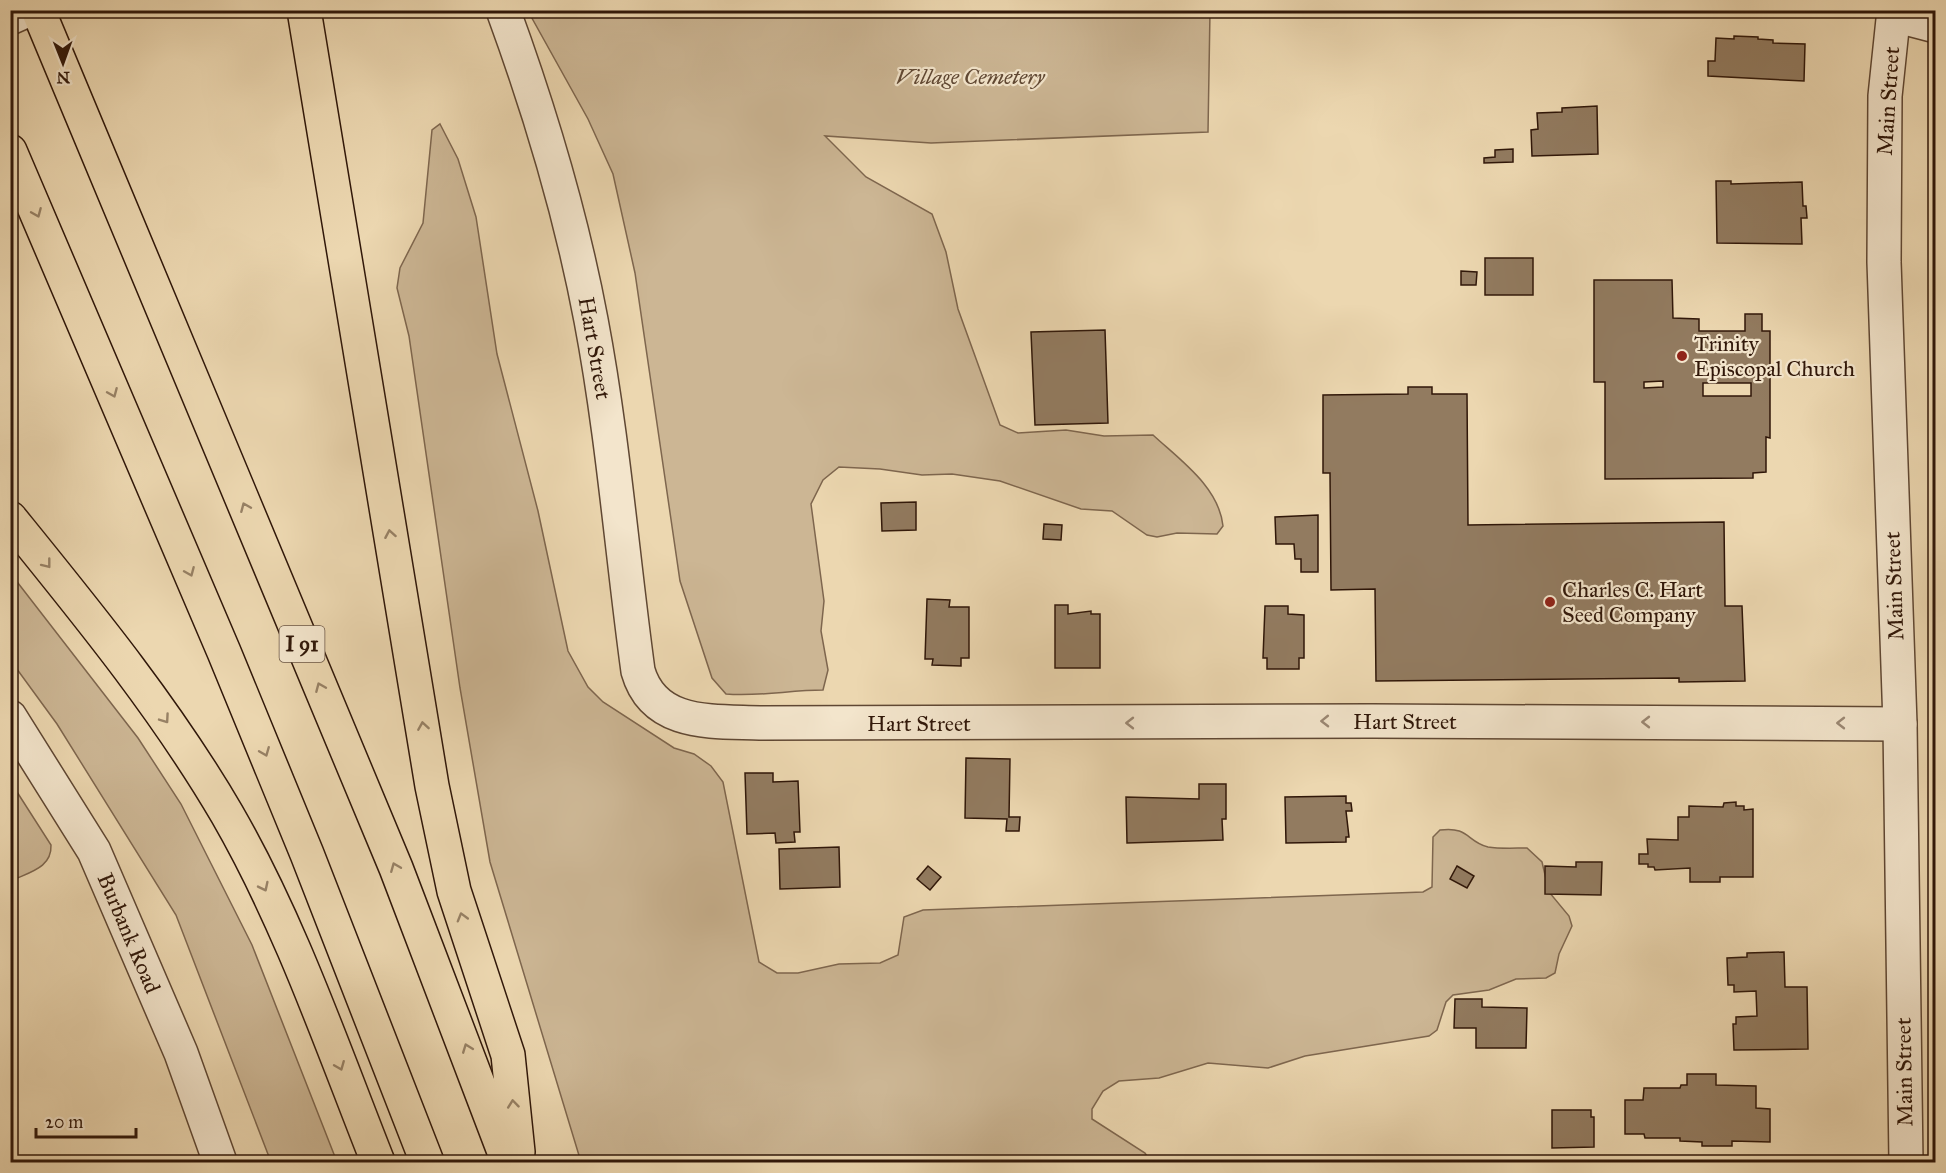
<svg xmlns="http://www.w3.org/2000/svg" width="1946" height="1173" font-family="'IM FELL Great Primer',serif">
<rect width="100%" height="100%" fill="#ecd7b0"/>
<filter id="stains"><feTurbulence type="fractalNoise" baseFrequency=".00333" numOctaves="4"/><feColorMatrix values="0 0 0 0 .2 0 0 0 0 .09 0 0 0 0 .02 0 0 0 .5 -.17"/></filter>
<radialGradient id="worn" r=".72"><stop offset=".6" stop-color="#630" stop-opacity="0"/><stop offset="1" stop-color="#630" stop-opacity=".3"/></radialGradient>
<g fill="#ccb694" stroke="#7e664e" stroke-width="1.5">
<path d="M528,11H1210L1208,132L931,143L825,136L866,177L932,214L946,252L958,309L1000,425L1018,433L1066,430L1104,436L1153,435C1180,460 1219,487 1223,526L1217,534L1177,533L1157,537L1147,535L1112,511L1081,509L1000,481L952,474L922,475L880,469L839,467L823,480L811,504L824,601L821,631L828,670L823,690C790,690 758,697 726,694L712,678L680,581L635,273L613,174L588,119Z"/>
<path d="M440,124L458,159L476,217L497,354L538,511L568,651L588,687L603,702L674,748L694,754L711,766L723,782L759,962L777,973H798L839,964L880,963L898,955L904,917L923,910L1423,892L1432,887L1433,837L1440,830C1469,826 1467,842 1488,847C1500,849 1515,848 1527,848L1542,862L1549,892L1569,916L1572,926L1559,954L1555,973L1546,978L1516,979L1489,990L1453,995L1446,1002L1437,1030L1429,1036L1305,1056L1268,1068L1208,1063L1159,1078L1119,1081L1103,1091L1092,1109V1119L1145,1153L1151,1162H581L490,862L460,688L409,336L397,288L400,268L423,223L432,130Z"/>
<polygon points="11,574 138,738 181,804 252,945 337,1162 271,1162 176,915 57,724 11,661"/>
<path d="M10,781L51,845C52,868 29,872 11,881Z"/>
</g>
<g fill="#927b60" stroke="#301709" stroke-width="1.5" fill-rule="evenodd">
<polygon points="1734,36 1758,37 1758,39 1773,40 1773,43 1805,44 1804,81 1708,76 1708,61 1715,61 1716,38 1734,39"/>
<polygon points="1597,106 1598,154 1532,156 1531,130 1538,129 1537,113 1562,112 1562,108"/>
<polygon points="1513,149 1513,162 1484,163 1484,158 1495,157 1495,150"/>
<polygon points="1716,181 1731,181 1731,184 1802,182 1803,206 1806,206 1807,218 1801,218 1802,244 1717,243"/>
<rect x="1485" y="258" width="48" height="37"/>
<polygon points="1461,271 1477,272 1476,285 1461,285"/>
<path d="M1594,280H1672L1673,318L1699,319V331H1745V314H1762V331H1770V438L1766,437V472L1753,473V478L1605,479V382H1594ZM1663,381V387L1644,388V382ZM1703,383H1751V396H1703Z"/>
<polygon points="1105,330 1108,423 1035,425 1031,332"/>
<polygon points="1408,387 1432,387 1432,394 1467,394 1468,525 1724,522 1725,606 1742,606 1745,681 1679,682 1679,678 1376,681 1375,589 1331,590 1330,473 1323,473 1323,395 1408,394"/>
<polygon points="916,502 916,530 882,531 881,503"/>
<polygon points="1318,515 1318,572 1301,572 1301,559 1295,559 1294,544 1276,544 1275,517"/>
<polygon points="1044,524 1062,525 1061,540 1043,539"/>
<polygon points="927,599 950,600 949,607 969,607 969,658 961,658 961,666 932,665 933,659 925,659"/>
<polygon points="1055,605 1068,605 1068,614 1091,611 1091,614 1100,614 1100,668 1055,668"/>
<polygon points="1265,606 1288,606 1288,614 1304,615 1304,658 1299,658 1299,669 1267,669 1267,658 1263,658"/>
<polygon points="966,758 1010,759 1009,817 1020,817 1019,831 1006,831 1007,819 965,818"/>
<polygon points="745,773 773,773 773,782 798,781 800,832 794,832 795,842 776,843 775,833 747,834"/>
<polygon points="1199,784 1226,784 1226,819 1222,819 1223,840 1127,843 1126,797 1199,799"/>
<polygon points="1346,796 1346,803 1351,803 1352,811 1346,811 1349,837 1346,837 1346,842 1286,843 1285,797"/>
<polygon points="1736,802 1736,806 1744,806 1744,810 1753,809 1753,877 1720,877 1720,882 1690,882 1690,868 1655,870 1654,867 1648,867 1648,864 1639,864 1639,854 1648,854 1647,839 1678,840 1678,817 1689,817 1689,806 1723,807 1724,803"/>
<polygon points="839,847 840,887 780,889 779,849"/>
<polygon points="1576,862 1602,862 1601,895 1545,894 1545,866 1576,867"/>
<polygon points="928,866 941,877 930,890 917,879"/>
<polygon points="1457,866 1474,876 1467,888 1450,879"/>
<polygon points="1784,952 1785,987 1807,987 1808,1049 1734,1050 1733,1024 1736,1024 1736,1017 1757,1016 1756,991 1734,992 1734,985 1728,985 1727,958 1747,957 1747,953"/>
<polygon points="1455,999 1482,999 1482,1007 1527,1008 1526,1048 1476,1048 1476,1028 1454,1028"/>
<polygon points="1687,1074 1716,1074 1716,1085 1756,1086 1756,1108 1770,1109 1770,1142 1732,1141 1732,1146 1702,1146 1702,1142 1680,1141 1680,1138 1645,1138 1644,1134 1625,1134 1625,1100 1643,1100 1644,1088 1680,1088 1681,1085 1687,1085"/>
<polygon points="1552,1110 1591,1110 1591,1117 1594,1117 1594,1147 1552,1148"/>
</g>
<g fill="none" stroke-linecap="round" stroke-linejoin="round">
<g stroke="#5f4733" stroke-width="36">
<g id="minor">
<path d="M503,10C540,111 571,214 591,320C613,436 622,554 638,671C654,727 713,721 760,723L1372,721L1900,724"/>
<polyline points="1894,10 1885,96 1884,262 1900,724 1906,1162"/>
<polyline points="1894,15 1936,26"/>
<polyline points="10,18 28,10"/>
<polyline points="10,717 94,851 181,1053 220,1162"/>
</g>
</g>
<g stroke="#301709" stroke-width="36">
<g id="highway">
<polyline points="38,10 396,868 508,1162"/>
<polyline points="304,10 432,786 454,891 508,1055 518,1152"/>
<polyline points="10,151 224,652 307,854 427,1162"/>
<path d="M10,518C87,613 165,708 227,814C290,923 332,1046 378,1162"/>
</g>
</g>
<use href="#minor" stroke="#f3e5cc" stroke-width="33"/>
<use href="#highway" stroke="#ecd7b0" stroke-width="33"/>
</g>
<defs><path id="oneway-chevron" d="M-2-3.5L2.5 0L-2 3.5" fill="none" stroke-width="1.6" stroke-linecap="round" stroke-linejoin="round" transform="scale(1.5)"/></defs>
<g stroke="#978165">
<use href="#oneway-chevron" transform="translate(37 213) rotate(67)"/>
<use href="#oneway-chevron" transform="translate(113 393) rotate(67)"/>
<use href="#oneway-chevron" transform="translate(245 507) rotate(-113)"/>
<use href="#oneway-chevron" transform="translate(390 534) rotate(-100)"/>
<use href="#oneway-chevron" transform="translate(47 564) rotate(52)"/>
<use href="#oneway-chevron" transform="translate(190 572) rotate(67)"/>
<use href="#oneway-chevron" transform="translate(320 687) rotate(-113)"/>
<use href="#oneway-chevron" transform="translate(165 719) rotate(55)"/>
<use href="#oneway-chevron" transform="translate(423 726) rotate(-99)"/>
<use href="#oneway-chevron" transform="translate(265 752) rotate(68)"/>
<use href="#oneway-chevron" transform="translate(395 867) rotate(-112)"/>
<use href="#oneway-chevron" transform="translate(264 887) rotate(64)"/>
<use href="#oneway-chevron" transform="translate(462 917) rotate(-106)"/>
<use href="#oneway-chevron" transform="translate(467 1048) rotate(-111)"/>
<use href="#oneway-chevron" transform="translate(340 1066) rotate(68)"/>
<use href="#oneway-chevron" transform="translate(513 1104) rotate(-96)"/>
</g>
<g stroke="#9b8874">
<use href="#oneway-chevron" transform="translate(1325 721) rotate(179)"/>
<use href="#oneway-chevron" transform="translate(1646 722) rotate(-180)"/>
<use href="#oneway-chevron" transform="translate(1130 723) rotate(180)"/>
<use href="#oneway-chevron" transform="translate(1841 723) rotate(-180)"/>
</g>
<g fill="#8f2418" stroke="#f3e5cc" stroke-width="2">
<circle cx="1682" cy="356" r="6"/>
<circle cx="1550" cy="602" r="6"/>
</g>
<g text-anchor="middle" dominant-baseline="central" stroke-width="4.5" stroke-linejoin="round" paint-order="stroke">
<rect fill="#f3e5cc" stroke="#6a5544" stroke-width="1.5" x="279.5" y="626" width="45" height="36" rx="4.5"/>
<g font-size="21" font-weight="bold" fill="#301709">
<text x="302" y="644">I 91</text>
</g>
<g font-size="22" font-style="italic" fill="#5f4733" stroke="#f3e5cc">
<text x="970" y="76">Village Cemetery</text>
</g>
<g font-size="22" fill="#301709" stroke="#f3e5cc">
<text transform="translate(1888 101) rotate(-86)">Main Street</text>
<text transform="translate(595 348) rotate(80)">Hart Street</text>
<text transform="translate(1894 586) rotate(-92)">Main Street</text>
<text x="1405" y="721">Hart Street</text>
<text x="919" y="723">Hart Street</text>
<text transform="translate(129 933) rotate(67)">Burbank Road</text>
<text transform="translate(1904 1072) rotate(-91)">Main Street</text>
</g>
<g font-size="22" fill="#301709" stroke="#f3e5cc" text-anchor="start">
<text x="1694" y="343">Trinity<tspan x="1694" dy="25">Episcopal Church</tspan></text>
<text x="1562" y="589">Charles C. Hart<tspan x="1562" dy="25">Seed Company</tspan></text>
</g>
</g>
<rect width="1946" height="1173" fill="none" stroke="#ecd7b0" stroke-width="36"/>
<rect x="12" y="12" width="1922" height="1149" fill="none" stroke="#301709" stroke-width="3"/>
<rect x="18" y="18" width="1910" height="1137" fill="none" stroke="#301709" stroke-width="1.5"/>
<g transform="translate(63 63) rotate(179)" stroke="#f3e5cc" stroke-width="4.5" paint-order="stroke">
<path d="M0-4.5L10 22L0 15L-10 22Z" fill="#301709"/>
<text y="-9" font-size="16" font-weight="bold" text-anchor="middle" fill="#301709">N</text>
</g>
<path d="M36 1128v9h100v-9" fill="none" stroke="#301709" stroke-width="3"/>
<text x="45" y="1128" font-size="18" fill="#301709" stroke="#f3e5cc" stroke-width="4.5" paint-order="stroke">20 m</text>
<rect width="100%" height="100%" filter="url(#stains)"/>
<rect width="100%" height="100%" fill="url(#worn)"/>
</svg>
